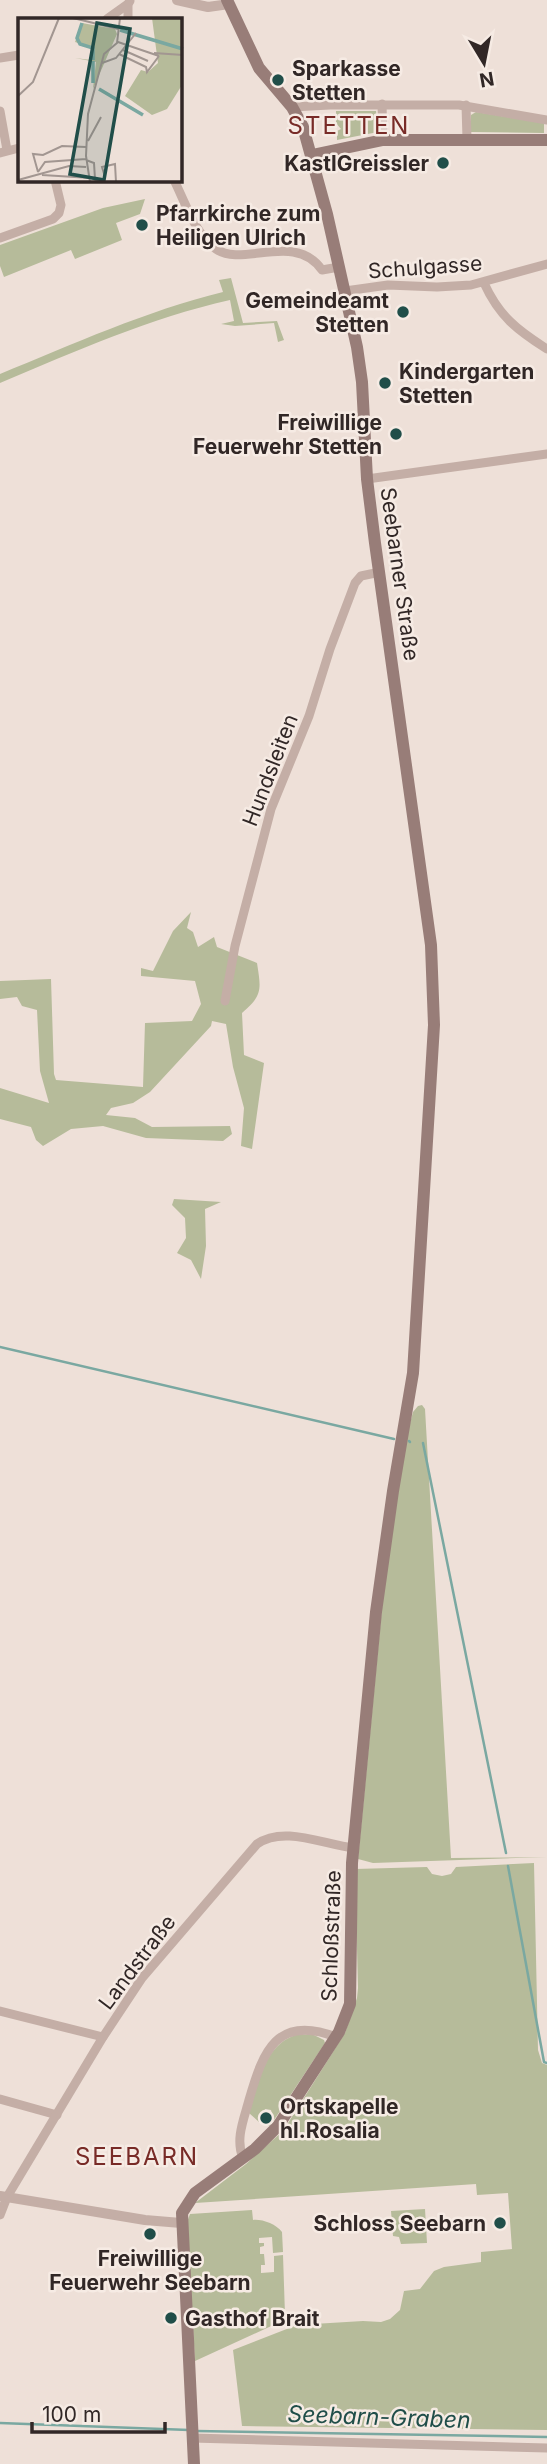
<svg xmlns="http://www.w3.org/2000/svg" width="547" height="2464" font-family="Inter,sans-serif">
<rect width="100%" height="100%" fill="#eee0d8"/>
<g fill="#b6bb9a">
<polygon points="336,111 376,111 378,132 337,140 337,131 341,129 336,123"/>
<polygon points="476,112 544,123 544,133 471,132 471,115"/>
<polygon points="145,199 140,214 116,223 122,240 75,259 71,250 4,277 0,266 0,245 103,208"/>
<path d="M231,278L243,323L277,321L284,340L278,342L274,323L235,326L221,324L234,321L230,300C150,318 76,351 0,383V374C73,344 146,311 223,292L219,280Z"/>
<path d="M191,912L187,928L193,932L198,947L214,937L217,947L257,963C261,989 263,995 242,1013L244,1055L264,1063L252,1149L241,1146L244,1108L233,1067L226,1024L212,1021L211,1026L150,1092L133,1103L111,1108L106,1115L135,1118L152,1127L230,1126L232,1134L223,1141L146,1138L103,1126L71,1129L43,1146L36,1140L31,1127L0,1119V1088L49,1103L40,1071L37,1010L22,1006L17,997L0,999V981L51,979L54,1074L56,1080L143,1087L145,1023L192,1021L201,1004L195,981L141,976V968L153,971L173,931Z"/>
<polygon points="174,1199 221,1202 205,1209 206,1246 201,1279 191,1260 177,1253 186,1238 185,1218 172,1205"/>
<polygon points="422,1405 425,1409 451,1858 547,1857 373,1863 358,1859 383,1597 406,1438 413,1412 418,1406"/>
<polygon points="534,1863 538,2050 542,2063 547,2065 547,2430 242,2426 233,2350 297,2325 363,2321 381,2322 390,2319 400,2310 404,2291 420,2289 434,2271 444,2267 481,2262 481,2252 512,2249 508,2193 477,2195 476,2184 195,2203 246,2164 283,2131 345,2033 357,1998 358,1988 355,1869 427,1867 432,1874 442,1876 451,1874 456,1867"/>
<path d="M299,2034L314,2035L324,2040L325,2043L270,2126L267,2125L272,2114L271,2110L265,2109L259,2122L249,2113C258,2083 264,2043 299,2034Z"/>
<polygon points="425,2209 427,2243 401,2244 399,2237 393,2236 391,2211"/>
<path d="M252,2210L253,2220C262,2219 276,2224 282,2232L283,2252L273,2253L272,2237L259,2238V2243H264V2246L260,2247V2254H264L265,2265H261V2273L274,2272V2256L283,2255L285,2315L280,2322L195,2361L187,2222L190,2214Z"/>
</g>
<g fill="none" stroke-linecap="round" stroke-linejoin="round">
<g stroke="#7aa8a1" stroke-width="2.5">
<polyline points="0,1347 394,1439"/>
<polyline points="409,1441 410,1442"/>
<polyline points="423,1443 506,1853"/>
<polyline points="508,1866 544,2062 547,2063"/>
<polyline points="0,2423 189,2430"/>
<polyline points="196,2431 547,2437"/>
</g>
<g stroke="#c4aea6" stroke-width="9">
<polyline points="107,19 128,4"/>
<polyline points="128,19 128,4 130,1"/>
<polyline points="0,58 19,55"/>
<polyline points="382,104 383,140"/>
<polyline points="466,105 467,139"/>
<polyline points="292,107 330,105 459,105 547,120"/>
<polyline points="0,111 7,150"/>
<polyline points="0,153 19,148"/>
<path d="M174,180C185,202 195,234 216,249C242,268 295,231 322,270L339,267"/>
<polyline points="0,238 53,219 59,213 61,205 55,180"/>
<path d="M484,283C499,316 517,330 547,349"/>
<polyline points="345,291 388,285 437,287 471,285 547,264"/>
<polyline points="367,479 547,454"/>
<polyline points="225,1001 235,946 271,809 309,716 330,649 355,583 361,576 380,572"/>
<polyline points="0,2011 103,2037"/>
<polyline points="0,2099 57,2115"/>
<path d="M243,2158C235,2139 244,2119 249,2100C263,2051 277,2014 336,2037"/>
<path d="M0,2215L7,2197L103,2037L142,1978L257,1844C284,1825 324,1845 354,1848"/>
<polyline points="192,2438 547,2448"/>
</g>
<g stroke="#c4aea6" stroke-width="10">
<polyline points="177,0 208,7 229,4"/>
<polyline points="0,2196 145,2220 181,2223"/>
</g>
<g stroke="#987d78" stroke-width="12">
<polyline points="312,155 383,140 547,140"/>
<polyline points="194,2464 182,2213 195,2193 255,2149 278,2126 339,2032 350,2004 352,1863 376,1612 393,1491 413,1373 434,1025 431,945 375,543 367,479 362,382 357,347 327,214 303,127 292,107 259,68 227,0"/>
</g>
</g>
<g fill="#204e49" stroke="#f6ebe4" stroke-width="2.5">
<circle cx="278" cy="80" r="7"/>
<circle cx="443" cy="163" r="7"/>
<circle cx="142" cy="225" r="7"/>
<circle cx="403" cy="312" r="7"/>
<circle cx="385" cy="383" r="7"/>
<circle cx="396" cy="434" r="7"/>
<circle cx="266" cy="2118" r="7"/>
<circle cx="500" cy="2223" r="7"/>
<circle cx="150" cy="2234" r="7"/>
<circle cx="171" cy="2318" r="7"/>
</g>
<g text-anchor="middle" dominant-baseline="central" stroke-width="5" stroke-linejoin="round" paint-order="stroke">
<g font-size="21" font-weight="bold" fill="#312726" stroke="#f6ebe4" text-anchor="start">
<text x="292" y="68">Sparkasse<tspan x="292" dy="24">Stetten</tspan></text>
<text x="429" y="163" text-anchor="end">KastlGreissler</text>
<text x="156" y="213">Pfarrkirche zum<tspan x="156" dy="24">Heiligen Ulrich</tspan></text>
<text x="389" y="300" text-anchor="end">Gemeindeamt<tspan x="389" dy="24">Stetten</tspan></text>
<text x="399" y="371">Kindergarten<tspan x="399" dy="24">Stetten</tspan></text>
<text x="382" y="422" text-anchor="end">Freiwillige<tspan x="382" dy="24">Feuerwehr Stetten</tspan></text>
<text x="280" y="2106">Ortskapelle<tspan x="280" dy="24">hl.Rosalia</tspan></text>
<text x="486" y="2223" text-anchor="end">Schloss Seebarn</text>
<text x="150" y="2258" text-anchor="middle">Freiwillige<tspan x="150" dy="24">Feuerwehr Seebarn</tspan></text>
<text x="185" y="2318">Gasthof Brait</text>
</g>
<g font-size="21" fill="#312726" stroke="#f6ebe4">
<text transform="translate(425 267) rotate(-4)">Schulgasse</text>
<text transform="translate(400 574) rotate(82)">Seebarner Straße</text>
<text transform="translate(270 770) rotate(-69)">Hundsleiten</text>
<text transform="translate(331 1936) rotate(-88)">Schloßstraße</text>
<text transform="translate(137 1962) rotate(-53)">Landstraße</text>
</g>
<g font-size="23" font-style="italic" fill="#204e49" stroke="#f6ebe4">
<text transform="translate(379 2417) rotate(2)">Seebarn-Graben</text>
</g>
<g font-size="24" letter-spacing="2" fill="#782b27" stroke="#f6ebe4">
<text x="349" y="125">STETTEN</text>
<text x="137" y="2156">SEEBARN</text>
</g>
</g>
<g transform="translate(18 18)">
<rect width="164" height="164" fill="#eee0d8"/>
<path d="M134,0H164V67L149,91L134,97L107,78L123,52L130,54L140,45ZM64,5L97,11L99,16L75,71L78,44L57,40L73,42L75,30L57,24Z" fill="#b6bb9a"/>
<path fill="none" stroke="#7aa8a1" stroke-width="3.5" d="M64,5L59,20L62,26L75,30V42M102,12L165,31M75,43V65M81,71L125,97"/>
<path fill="none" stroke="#a29691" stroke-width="2" d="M55,0L100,11M100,24L141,38M105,32L130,43M136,35L165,37M101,36L128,49L129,54L141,38M84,45L98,40L118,15M0,78L15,64L41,0M70,123L83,99M68,142L76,145L77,161M20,154L15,136L25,137L44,128L68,129M20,154L27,144L68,141M24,157L73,160L82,164M87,159L84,149L97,146L98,164M0,162L51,148L68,149M72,164L68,138L70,96L86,36L99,25L102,0"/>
<path fill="#204e49" fill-opacity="0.15" stroke="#204e49" stroke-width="3.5" d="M79,5L112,11L86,162L52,156Z"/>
<rect width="164" height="164" fill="none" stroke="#312726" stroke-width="3.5"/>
</g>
<g transform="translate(484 63) rotate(170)" stroke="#f6ebe4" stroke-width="5" paint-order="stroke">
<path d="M0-5L12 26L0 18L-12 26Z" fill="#312726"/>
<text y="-10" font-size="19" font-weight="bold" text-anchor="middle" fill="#312726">N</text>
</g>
<path d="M32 2422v10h133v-10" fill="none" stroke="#312726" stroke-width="3.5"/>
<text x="42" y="2422" font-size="21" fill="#312726" stroke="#f6ebe4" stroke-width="5" paint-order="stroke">100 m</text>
</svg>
